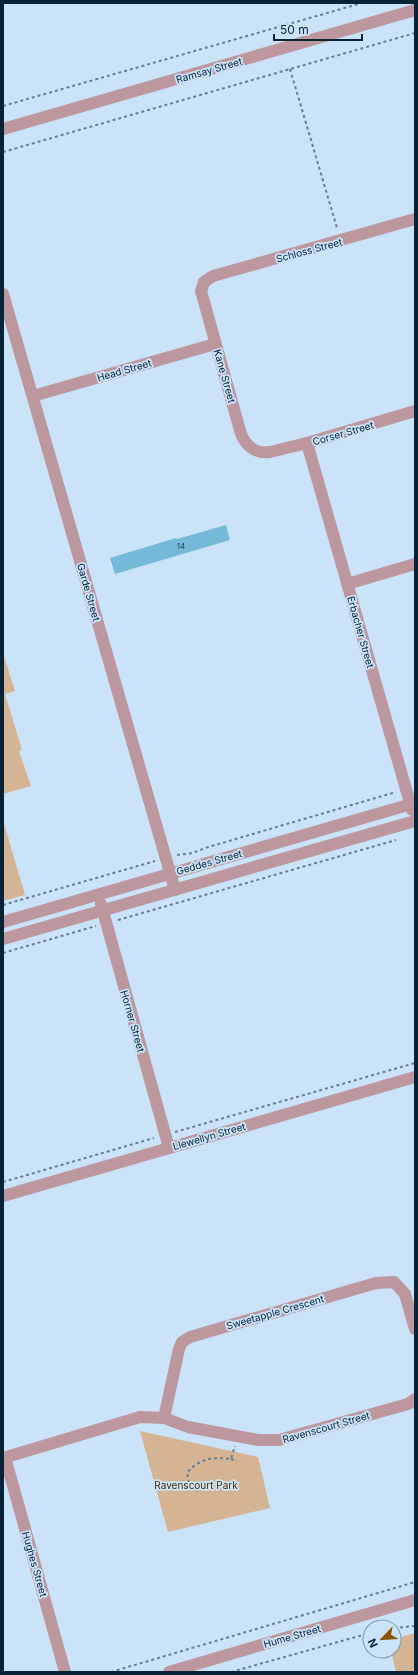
<svg xmlns="http://www.w3.org/2000/svg" width="418" height="1675" font-family="Inter,sans-serif">
<rect width="100%" height="100%" fill="#cbe3f9"/>
<g fill="#d5b493">
<polygon points="3,653 15,691 5,694 22,750 19,751 31,786 3,794"/>
<polygon points="3,820 25,895 3,901"/>
<polygon points="140,1431 258,1457 270,1508 168,1532"/>
<polygon points="415,1633 415,1672 396,1672 391,1651 394,1651 394,1639"/>
</g>
<polygon fill="#74bad8" points="226,525 230,540 115,574 110,558 176,538 177,539"/>
<g fill="none" stroke-linecap="round" stroke-linejoin="round">
<g stroke="#657e93" stroke-width="2" stroke-dasharray="3 3" stroke-linecap="butt">
<polyline points="290,69 337,228"/>
<polyline points="3,106 362,3"/>
<polyline points="3,152 415,33"/>
<polyline points="177,855 193,853 205,848 396,792"/>
<polyline points="3,905 155,861"/>
<polyline points="118,920 396,840"/>
<polyline points="3,953 96,926"/>
<polyline points="175,1132 415,1063"/>
<polyline points="3,1182 154,1138"/>
<polyline points="231,1459 237,1461"/>
<path d="M198,1491L189,1483L187,1473C199,1458 213,1457 231,1459L235,1446"/>
<polyline points="394,1628 415,1626"/>
<polyline points="111,1672 415,1582"/>
<polyline points="231,1672 370,1633"/>
</g>
<g stroke="#bc979e" stroke-width="12">
<path d="M415,219L213,276L204,282L201,291L241,434C246,446 256,454 270,452L307,443L415,411"/>
<polyline points="3,294 175,890"/>
<polyline points="33,396 215,344"/>
<polyline points="307,443 412,810"/>
<polyline points="347,584 415,564"/>
<polyline points="101,904 169,1148"/>
<polyline points="3,922 415,803"/>
<polyline points="3,939 415,821"/>
<polyline points="3,1196 415,1077"/>
<polyline points="164,1418 179,1349 182,1342 190,1337 376,1283 394,1282 405,1294 415,1329"/>
<polyline points="5,1457 65,1672"/>
<polyline points="3,1458 140,1417 164,1418 188,1427 258,1440 279,1440 408,1404 415,1399"/>
</g>
<g stroke="#bc979e" stroke-width="12">
<polyline points="3,129 415,10"/>
<polyline points="169,1672 415,1600"/>
</g>
</g>
<g text-anchor="middle" dominant-baseline="central" stroke-width="3.5" stroke-linejoin="round" paint-order="stroke">
<g font-size="8" fill="#23485e">
<text x="181" y="546">14</text>
</g>
<g font-size="10" fill="#082236" stroke="#cbe3f9">
<text transform="translate(209 70) rotate(-16)">Ramsay Street</text>
<text transform="translate(309 250) rotate(-15)">Schloss Street</text>
<text transform="translate(124 370) rotate(-16)">Head Street</text>
<text transform="translate(225 376) rotate(74)">Kane Street</text>
<text transform="translate(343 433) rotate(-16)">Corser Street</text>
<text transform="translate(89 592) rotate(74)">Garde Street</text>
<text transform="translate(361 632) rotate(74)">Erbacher Street</text>
<text transform="translate(209 862) rotate(-16)">Geddes Street</text>
<text transform="translate(133 1021) rotate(74)">Horner Street</text>
<text transform="translate(209 1136) rotate(-16)">Llewellyn Street</text>
<text transform="translate(275 1312) rotate(-16)">Sweetapple Crescent</text>
<text transform="translate(326 1427) rotate(-16)">Ravenscourt Street</text>
<text transform="translate(35 1564) rotate(74)">Hughes Street</text>
<text transform="translate(292 1636) rotate(-16)">Hume Street</text>
</g>
<g font-size="10" fill="#492b04" stroke="#cbe3f9">
<text x="196" y="1485">Ravenscourt Park</text>
</g>
</g>
<rect width="418" height="1675" fill="none" stroke="#082236" stroke-width="8"/>
<g transform="translate(382 1639) rotate(245)"><circle r="19" fill="#cbe3f9" stroke="#7d96ab"/>
<path d="M0-3L7 15L0 10L-7 15Z" fill="#895303"/>
<text y="-6" font-size="11" font-weight="bold" text-anchor="middle" fill="#082236">N</text>
</g>
<path d="M274 34v6h88v-6" fill="none" stroke="#082236" stroke-width="2"/>
<text x="280" y="34" font-size="12" fill="#082236" stroke="#cbe3f9" stroke-width="3" paint-order="stroke">50 m</text>
</svg>
